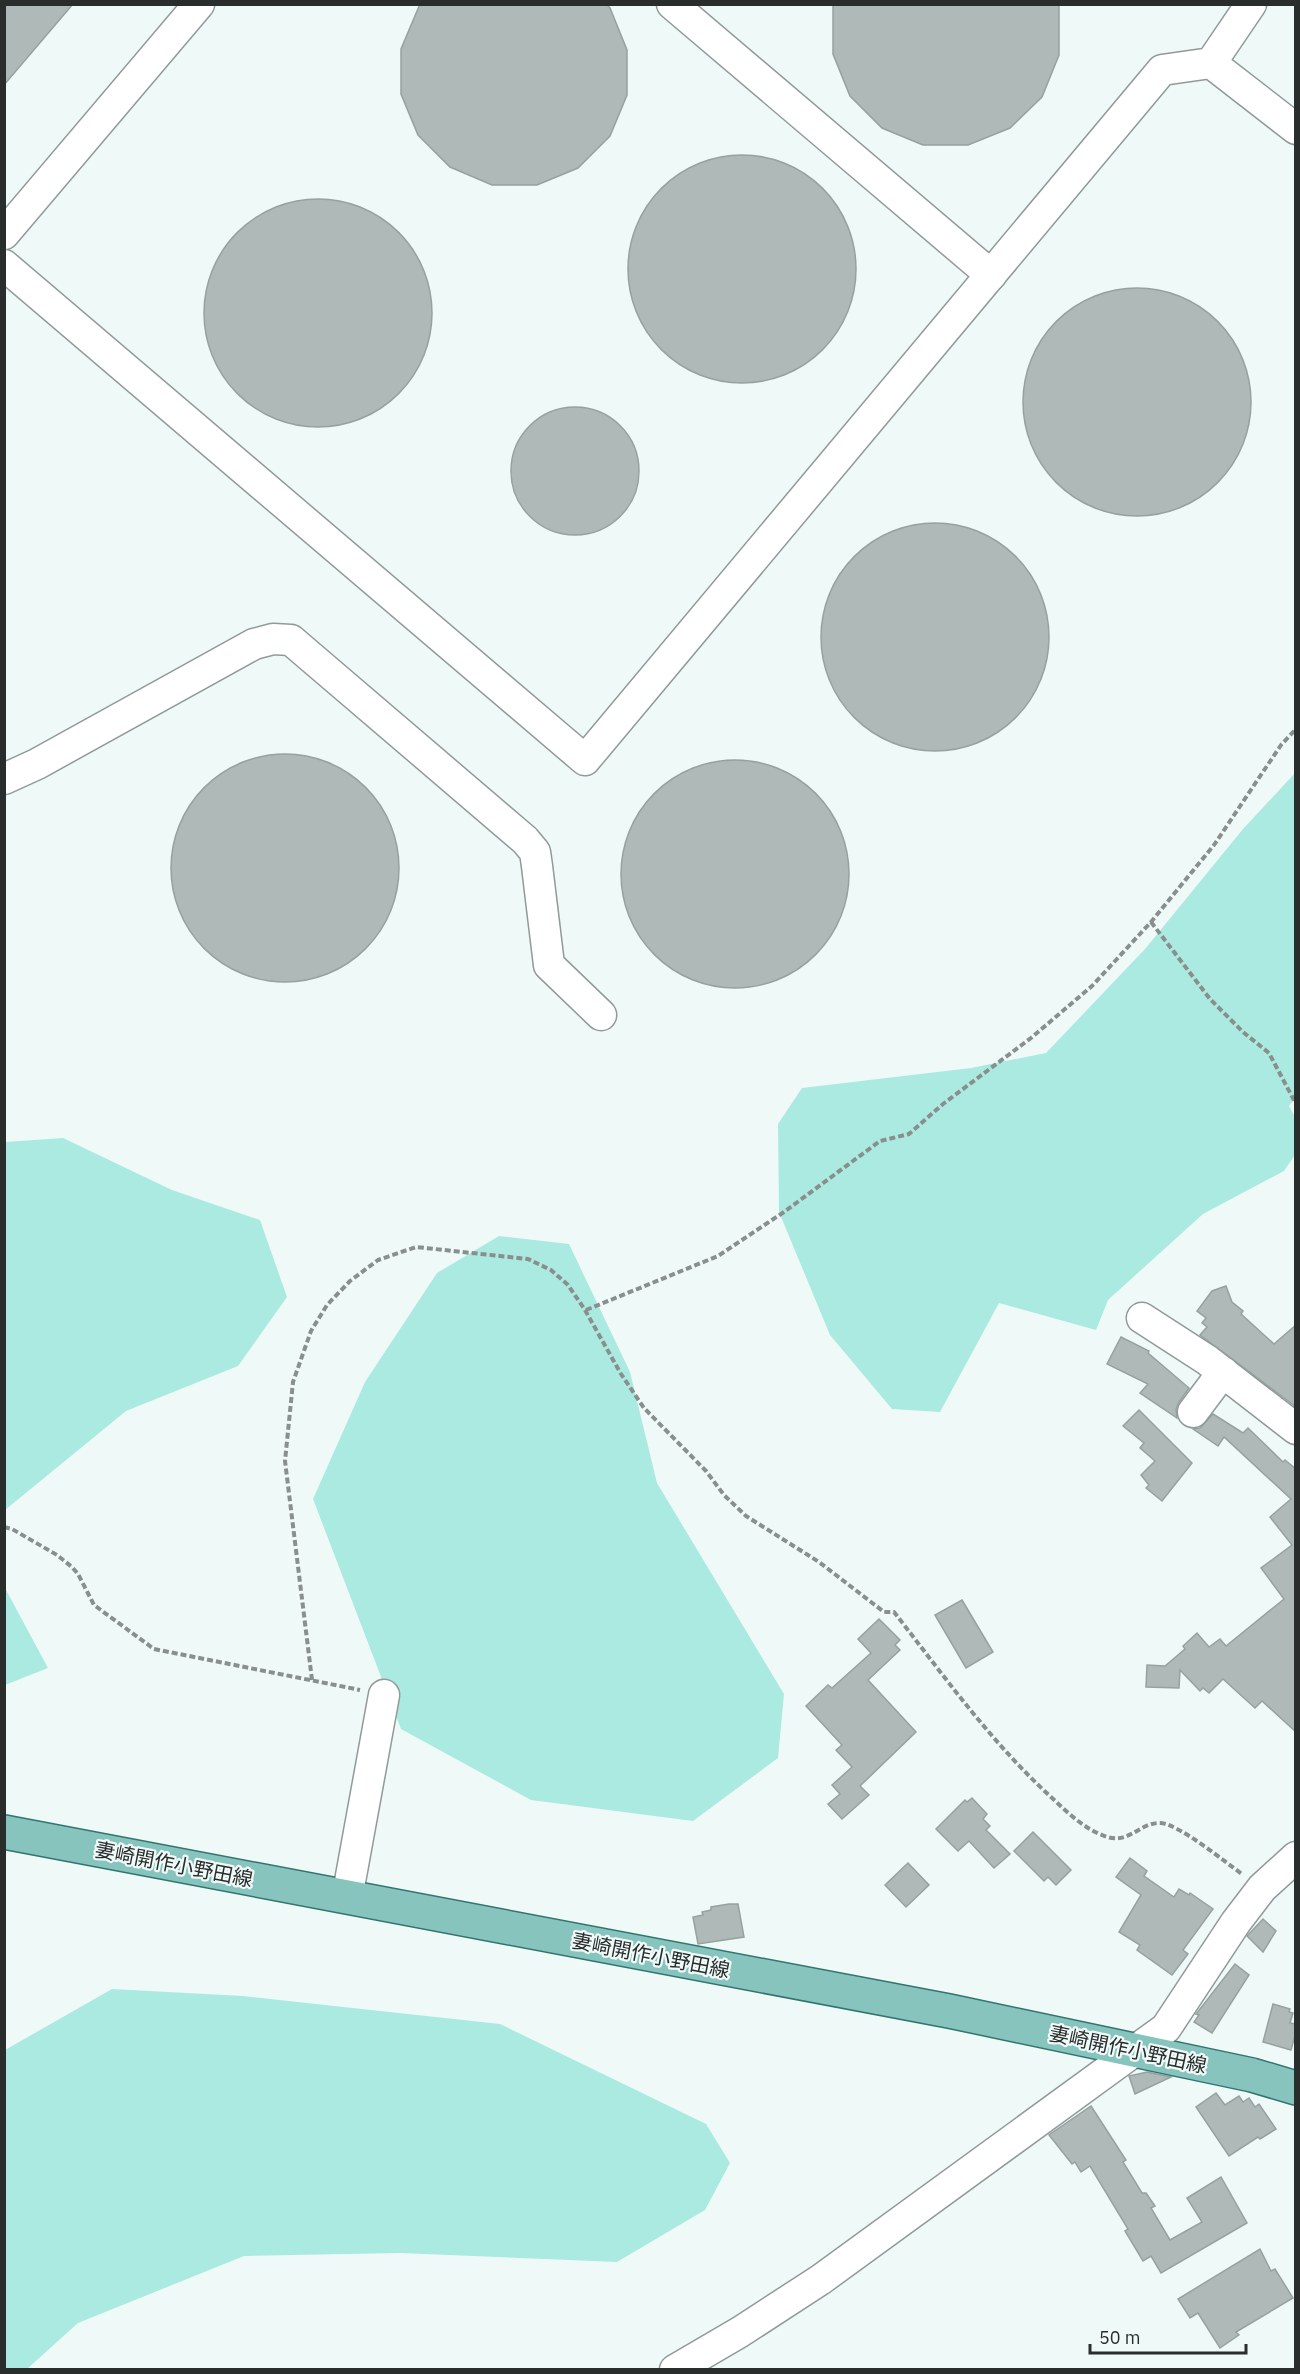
<svg xmlns="http://www.w3.org/2000/svg" width="1300" height="2374" font-family="'IBM Plex Sans','Noto Sans JP',sans-serif">
<rect width="100%" height="100%" fill="#effaf8"/>
<g fill="#abeae1">
<polygon points="1295,773 1296,1097 1289,1106 1295,1117 1295,1155 1284,1171 1203,1214 1108,1300 1096,1330 999,1303 940,1412 892,1409 830,1335 779,1212 778,1124 802,1088 971,1068 1046,1053 1145,949 1243,829"/>
<polygon points="63,1138 172,1190 260,1220 287,1297 238,1366 126,1411 5,1510 5,1142"/>
<polygon points="499,1236 569,1244 630,1372 657,1483 784,1694 778,1758 693,1821 531,1800 401,1729 313,1499 365,1382 437,1273"/>
<polygon points="5,1588 48,1668 5,1685 4,1685"/>
<polygon points="112,1989 243,1996 500,2024 706,2124 730,2163 705,2210 617,2262 400,2253 244,2256 78,2323 27,2369 5,2369 5,2050"/>
</g>
<g fill="#afb9b7" stroke="#97a1a0" stroke-width="1.5">
<polygon points="4,4 73,4 4,85"/>
<polygon points="420,4 606,4 610,8 627,50 627,95 610,136 578,168 537,185 492,185 450,167 418,135 401,94 401,49"/>
<polygon points="833,4 1059,4 1059,55 1042,97 1010,128 968,145 923,145 882,128 850,96 833,54"/>
<circle cx="742" cy="269" r="114"/>
<circle cx="318" cy="313" r="114"/>
<circle cx="1137" cy="402" r="114"/>
<circle cx="575" cy="471" r="64"/>
<circle cx="935" cy="637" r="114"/>
<circle cx="285" cy="868" r="114"/>
<circle cx="735" cy="874" r="114"/>
<polygon points="1226,1286 1232,1302 1243,1311 1241,1314 1274,1344 1296,1325 1296,1407 1200,1335 1207,1327 1202,1323 1206,1318 1197,1311 1212,1291"/>
<polygon points="1121,1337 1149,1351 1148,1353 1189,1388 1179,1402 1176,1409 1177,1418 1140,1393 1148,1384 1107,1364"/>
<polygon points="1139,1410 1192,1463 1162,1501 1146,1488 1149,1485 1141,1475 1155,1461 1140,1448 1144,1443 1123,1426"/>
<polygon points="1213,1414 1243,1433 1248,1428 1283,1462 1285,1460 1296,1469 1296,1732 1262,1701 1255,1708 1223,1679 1209,1693 1203,1688 1200,1691 1180,1670 1179,1688 1146,1687 1147,1665 1165,1666 1185,1649 1183,1646 1197,1633 1209,1647 1220,1639 1226,1646 1284,1599 1261,1568 1292,1545 1270,1517 1291,1499 1224,1437 1218,1446 1193,1429 1200,1428"/>
<polygon points="962,1600 993,1652 966,1668 935,1615"/>
<polygon points="879,1619 900,1640 895,1645 900,1650 868,1680 916,1732 860,1786 869,1795 842,1819 828,1804 840,1794 832,1785 852,1767 836,1750 842,1745 806,1706 828,1685 832,1688 871,1653 858,1639"/>
<polygon points="972,1798 987,1814 983,1819 990,1826 986,1830 1010,1854 994,1868 969,1841 958,1851 936,1829 965,1800 967,1802"/>
<polygon points="1033,1832 1071,1870 1056,1885 1048,1877 1044,1881 1014,1851"/>
<polygon points="1130,1858 1147,1871 1144,1876 1174,1897 1179,1889 1189,1895 1190,1893 1213,1909 1183,1950 1188,1954 1172,1975 1137,1950 1140,1945 1119,1932 1141,1895 1116,1877"/>
<polygon points="908,1863 929,1885 906,1907 885,1885"/>
<polygon points="729,1904 738,1904 744,1937 698,1944 693,1917 703,1915 702,1912 711,1910 711,1907"/>
<polygon points="1263,1919 1276,1931 1263,1952 1247,1936"/>
<polygon points="1235,1964 1249,1975 1212,2033 1194,2022 1199,2015 1196,2014"/>
<polygon points="1273,2004 1290,2009 1289,2012 1293,2013 1290,2023 1296,2024 1296,2032 1291,2050 1263,2042"/>
<polygon points="1147,2072 1171,2077 1135,2094 1129,2076"/>
<polygon points="1216,2093 1225,2105 1239,2096 1243,2102 1249,2098 1255,2107 1259,2104 1276,2129 1260,2139 1258,2137 1229,2156 1196,2107"/>
<polygon points="1091,2106 1126,2160 1123,2162 1142,2193 1146,2193 1155,2206 1151,2208 1170,2240 1202,2222 1187,2198 1221,2177 1247,2223 1161,2273 1151,2256 1143,2261 1125,2231 1128,2229 1090,2166 1081,2172 1075,2162 1072,2164 1049,2135"/>
<polygon points="1260,2249 1271,2271 1275,2269 1293,2298 1236,2332 1239,2335 1220,2348 1198,2313 1190,2318 1178,2299"/>
</g>
<g fill="none" stroke-linecap="round" stroke-linejoin="round">
<g stroke="#909a98" stroke-width="33">
<g id="minor">
<polyline points="672,4 991,275"/>
<polyline points="1211,63 1296,129"/>
<polyline points="4,234 199,4"/>
<polyline points="4,265 585,760 1162,70 1211,63 1251,4"/>
<polyline points="4,779 37,764 254,644 273,639 291,640 525,840 535,852 537,866 549,965 601,1015"/>
<polyline points="1142,1318 1207,1360 1296,1429"/>
<polyline points="1193,1412 1223,1372"/>
<polyline points="347,1898 384,1695"/>
<polyline points="675,2370 740,2332 820,2280 1166,2028 1236,1922 1262,1888 1296,1857"/>
</g>
</g>
<g stroke="#31756e" stroke-width="36">
<polyline id="major" points="4,1832 949,2011 1252,2075 1296,2088"/>
</g>
<g stroke="#888f8e" stroke-width="4" stroke-dasharray="6 3" stroke-linecap="butt">
<polyline points="1151,922 1210,999 1243,1032 1269,1053 1296,1104"/>
<polyline points="586,1310 718,1256 784,1212 880,1141 909,1134 943,1104 1031,1038 1092,986 1151,922 1214,845 1281,745 1296,729"/>
<polyline points="4,1527 12,1529 57,1555 72,1567 78,1574 94,1605 154,1649 360,1690"/>
<path d="M312,1680L285,1461L293,1382L311,1331L327,1305L350,1281L378,1260L416,1247L528,1259L551,1270L568,1285L585,1310L621,1374L644,1408L706,1471L724,1495L746,1516L819,1562L884,1612H894C944,1676 991,1742 1051,1797C1066,1811 1082,1827 1102,1835C1129,1847 1138,1822 1161,1823C1180,1825 1225,1862 1242,1874"/>
</g>
<use href="#minor" stroke="#fff" stroke-width="30"/>
<use href="#major" stroke="#86c4bd" stroke-width="33"/>
</g>
<g text-anchor="middle" dominant-baseline="central" stroke-width="4.5" stroke-linejoin="round" paint-order="stroke">
<g font-size="20" fill="#292d2c" stroke="#effaf8">
<text transform="translate(174 1864) rotate(11)">妻崎開作小野田線</text>
<text transform="translate(651 1955) rotate(11)">妻崎開作小野田線</text>
<text transform="translate(1128 2049) rotate(12)">妻崎開作小野田線</text>
</g>
</g>
<rect width="1300" height="2374" fill="none" stroke="#292d2c" stroke-width="12"/>
<path d="M1090 2344v9h156v-9" fill="none" stroke="#292d2c" stroke-width="3"/>
<text x="1099" y="2344" font-size="18" fill="#292d2c" stroke="#effaf8" stroke-width="4.5" paint-order="stroke">50 m</text>
</svg>
